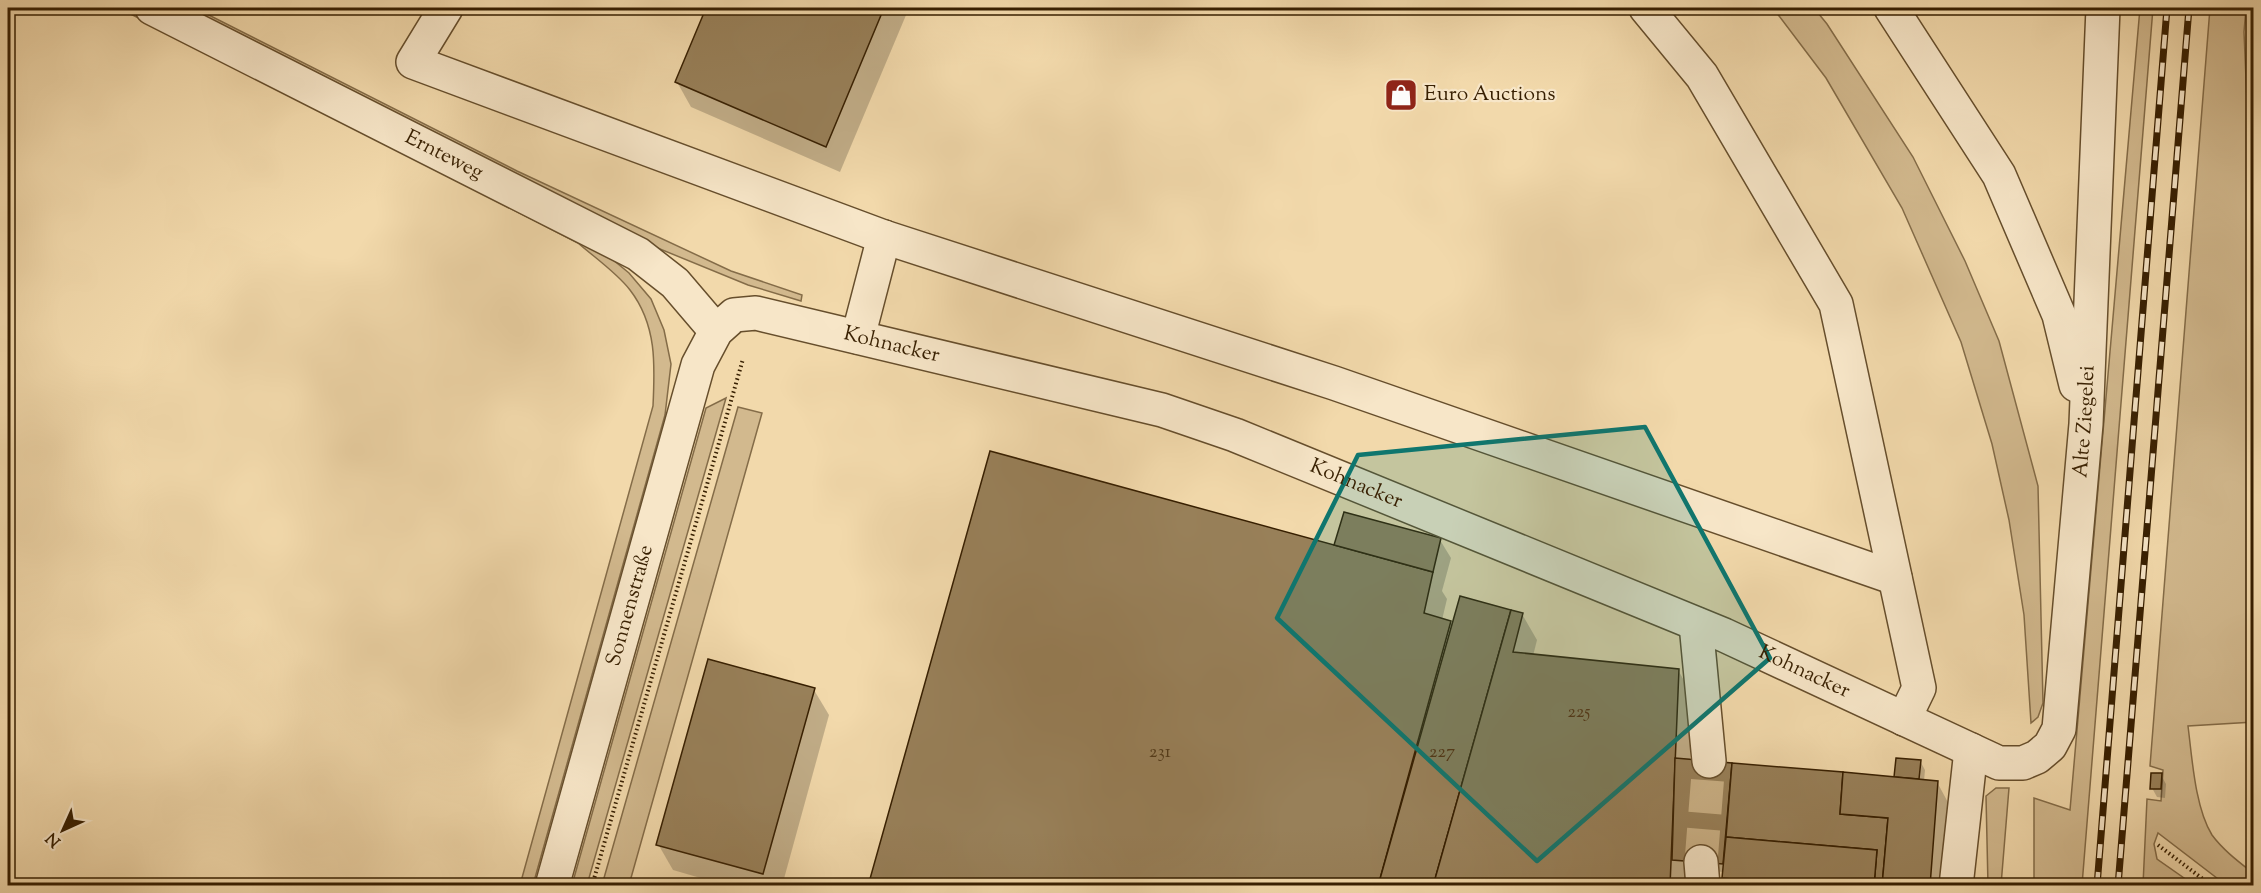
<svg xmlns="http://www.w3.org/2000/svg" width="2261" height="893" font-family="'Sorts Mill Goudy',serif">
<rect width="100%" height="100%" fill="#f2d9ab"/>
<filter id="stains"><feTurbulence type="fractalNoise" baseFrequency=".00333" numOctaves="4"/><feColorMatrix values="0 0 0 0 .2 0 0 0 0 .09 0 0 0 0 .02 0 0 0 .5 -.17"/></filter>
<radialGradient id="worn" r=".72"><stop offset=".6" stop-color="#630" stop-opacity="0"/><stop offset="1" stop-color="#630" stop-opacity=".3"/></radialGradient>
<g fill="#d2b98e" stroke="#846c48" stroke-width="1.5">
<path d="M119,8H124L584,236L629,273L651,299L664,330L671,364L665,415L533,885H520L653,406C655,365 657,325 630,290C617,273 594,257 578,243Z"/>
<polygon points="171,8 195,8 517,171 731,271 802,295 801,301 748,285 638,240"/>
<polygon points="1773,8 1814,8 1827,24 1913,157 1965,261 1999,341 2038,486 2043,703 2038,717 2031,723 2024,615 2009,520 1992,444 1961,342 1902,208 1826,78"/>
<polygon points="2140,8 2153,8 2082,885 2034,885 2034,798 2070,810"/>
<path d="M2210,8H2246L2244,32L2254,267V722L2188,726C2192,757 2195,808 2212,835C2223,850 2239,862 2253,873V885H2226L2158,833L2154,844L2157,859L2194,885H2143L2147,799L2161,801L2163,770L2150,766Z"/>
<polygon points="726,398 587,885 572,885 706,408"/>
<polygon points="738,407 762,413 629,885 602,885"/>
<polygon points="1996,788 2009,788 2001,885 1988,885 1986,796"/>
</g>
<g fill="#0003">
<polygon points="707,8 909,8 840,172 691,107 677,82"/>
<polygon points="1440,540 1451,558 1442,591 1447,599 1442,620 1452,623 1461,598 1522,614 1537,640 1533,656 1678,670 1693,696 1690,761 1897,779 1920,761 1925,770 1924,781 1937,782 1951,808 1945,886 1728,886 1724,877 1724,872 1687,869 1686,886 870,886 1337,547"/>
<polygon points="814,690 829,715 782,886 728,886 673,870 658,844"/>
<polygon points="2161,775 2166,784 2165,798 2157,797 2152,788"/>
</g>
<g fill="#988059" stroke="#371f01" stroke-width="1.5">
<polygon points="706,8 884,8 826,147 675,82"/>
<polygon points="990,451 1433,572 1424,613 1451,621 1378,886 868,886"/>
<polygon points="1344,512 1441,538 1433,572 1334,545"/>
<polygon points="1460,596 1511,610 1433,886 1378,886"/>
<polygon points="1511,610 1523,613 1513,652 1679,669 1670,886 1433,886"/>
<polygon points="708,659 815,688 763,874 656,845"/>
<polygon points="1675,758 1732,763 1723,864 1672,860"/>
<polygon points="1896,758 1921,760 1919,779 1894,777"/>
<polygon points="1732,763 1843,772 1840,814 1888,818 1882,886 1874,886 1877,850 1726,837"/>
<polygon points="1843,772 1938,781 1930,886 1882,886 1888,818 1840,814"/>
<polygon points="2151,773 2162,773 2161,789 2150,789"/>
<polygon points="1726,837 1877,850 1874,886 1811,886 1722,878"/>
</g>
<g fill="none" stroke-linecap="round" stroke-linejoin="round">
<polyline stroke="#cdb489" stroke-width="33" stroke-dasharray="33 16" stroke-linecap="butt" points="1701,862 1709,761"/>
<g stroke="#664e2c" stroke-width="36">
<g id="minor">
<path id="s1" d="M152,8L638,254L675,283L716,331"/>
<polyline points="446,8 413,62 884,237 1334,383 1895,578"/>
<polyline points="1646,8 1702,76 1836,304 1919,688 1904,719"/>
<polyline points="1891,8 1999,175 2059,315 2076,385"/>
<polyline points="858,337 884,237"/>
<polyline points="1696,624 1709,761"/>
<polyline points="1701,862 1703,886"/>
<path id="s2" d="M552,886L698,365L716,331L734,315L756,313L1162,410L1235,435L1724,635L1999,763H2023L2037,757L2050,746L2059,729L2086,424L2103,8"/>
<polyline points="1956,886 1971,750"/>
</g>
</g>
<g stroke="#371f01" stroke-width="4" stroke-dasharray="1.5 3" stroke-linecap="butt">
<polyline points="2158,845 2212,886"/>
<polyline points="592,886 743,359"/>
</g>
<use href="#minor" stroke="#f7e6c8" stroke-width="33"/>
<g stroke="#371f01" stroke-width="7">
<g id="rail">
<polyline points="2097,886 2167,8"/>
<polyline points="2118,886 2189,8"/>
</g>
</g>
<use href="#rail" stroke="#f7e6c8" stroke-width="4.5" stroke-dasharray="14" stroke-linecap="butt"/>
</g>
<path fill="#0f766e" fill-opacity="0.2" stroke="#0f766e" stroke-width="4.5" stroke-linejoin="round" d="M1645,427L1770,658L1537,861L1277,618L1358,455Z"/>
<defs>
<g id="shop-square" transform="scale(1.725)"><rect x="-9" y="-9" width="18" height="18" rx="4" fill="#8f2418" stroke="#f7e6c8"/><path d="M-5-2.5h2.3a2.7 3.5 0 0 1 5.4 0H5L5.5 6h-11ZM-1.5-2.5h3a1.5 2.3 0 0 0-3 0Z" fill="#fff"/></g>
</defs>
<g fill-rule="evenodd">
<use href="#shop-square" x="1401" y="95"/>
</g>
<g text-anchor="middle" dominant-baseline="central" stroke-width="4.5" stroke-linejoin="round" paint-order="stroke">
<g font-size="18" fill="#4f3717">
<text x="1579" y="713">225</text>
<text x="1160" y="753">231</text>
<text x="1442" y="753">227</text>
</g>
<g font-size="21" fill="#371f01" stroke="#f7e6c8" text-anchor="start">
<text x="1424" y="95">Euro Auctions</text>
</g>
<g font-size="21" fill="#371f01" stroke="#f7e6c8">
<text stroke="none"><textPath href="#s1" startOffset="327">Ernteweg</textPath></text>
<text stroke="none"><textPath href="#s2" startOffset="765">Kohnacker</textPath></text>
<text stroke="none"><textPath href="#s2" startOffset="2336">Alte Ziegelei</textPath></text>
<text stroke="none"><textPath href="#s2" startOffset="1251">Kohnacker</textPath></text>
<text stroke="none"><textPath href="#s2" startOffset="291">Sonnenstraße</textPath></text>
<text stroke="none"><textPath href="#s2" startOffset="1737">Kohnacker</textPath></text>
</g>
</g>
<rect width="2261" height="893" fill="none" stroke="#f2d9ab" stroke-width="30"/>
<rect x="9" y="9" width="2243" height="875" fill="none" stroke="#371f01" stroke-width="3"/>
<rect x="15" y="15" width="2231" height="863" fill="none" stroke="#371f01" stroke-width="1.5"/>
<g transform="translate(63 830) rotate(225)" stroke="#f7e6c8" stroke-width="4.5" paint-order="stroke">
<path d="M0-4.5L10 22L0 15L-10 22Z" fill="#371f01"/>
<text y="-9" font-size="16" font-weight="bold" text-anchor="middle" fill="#371f01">N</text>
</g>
<rect width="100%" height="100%" filter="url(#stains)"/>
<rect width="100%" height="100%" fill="url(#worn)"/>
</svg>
